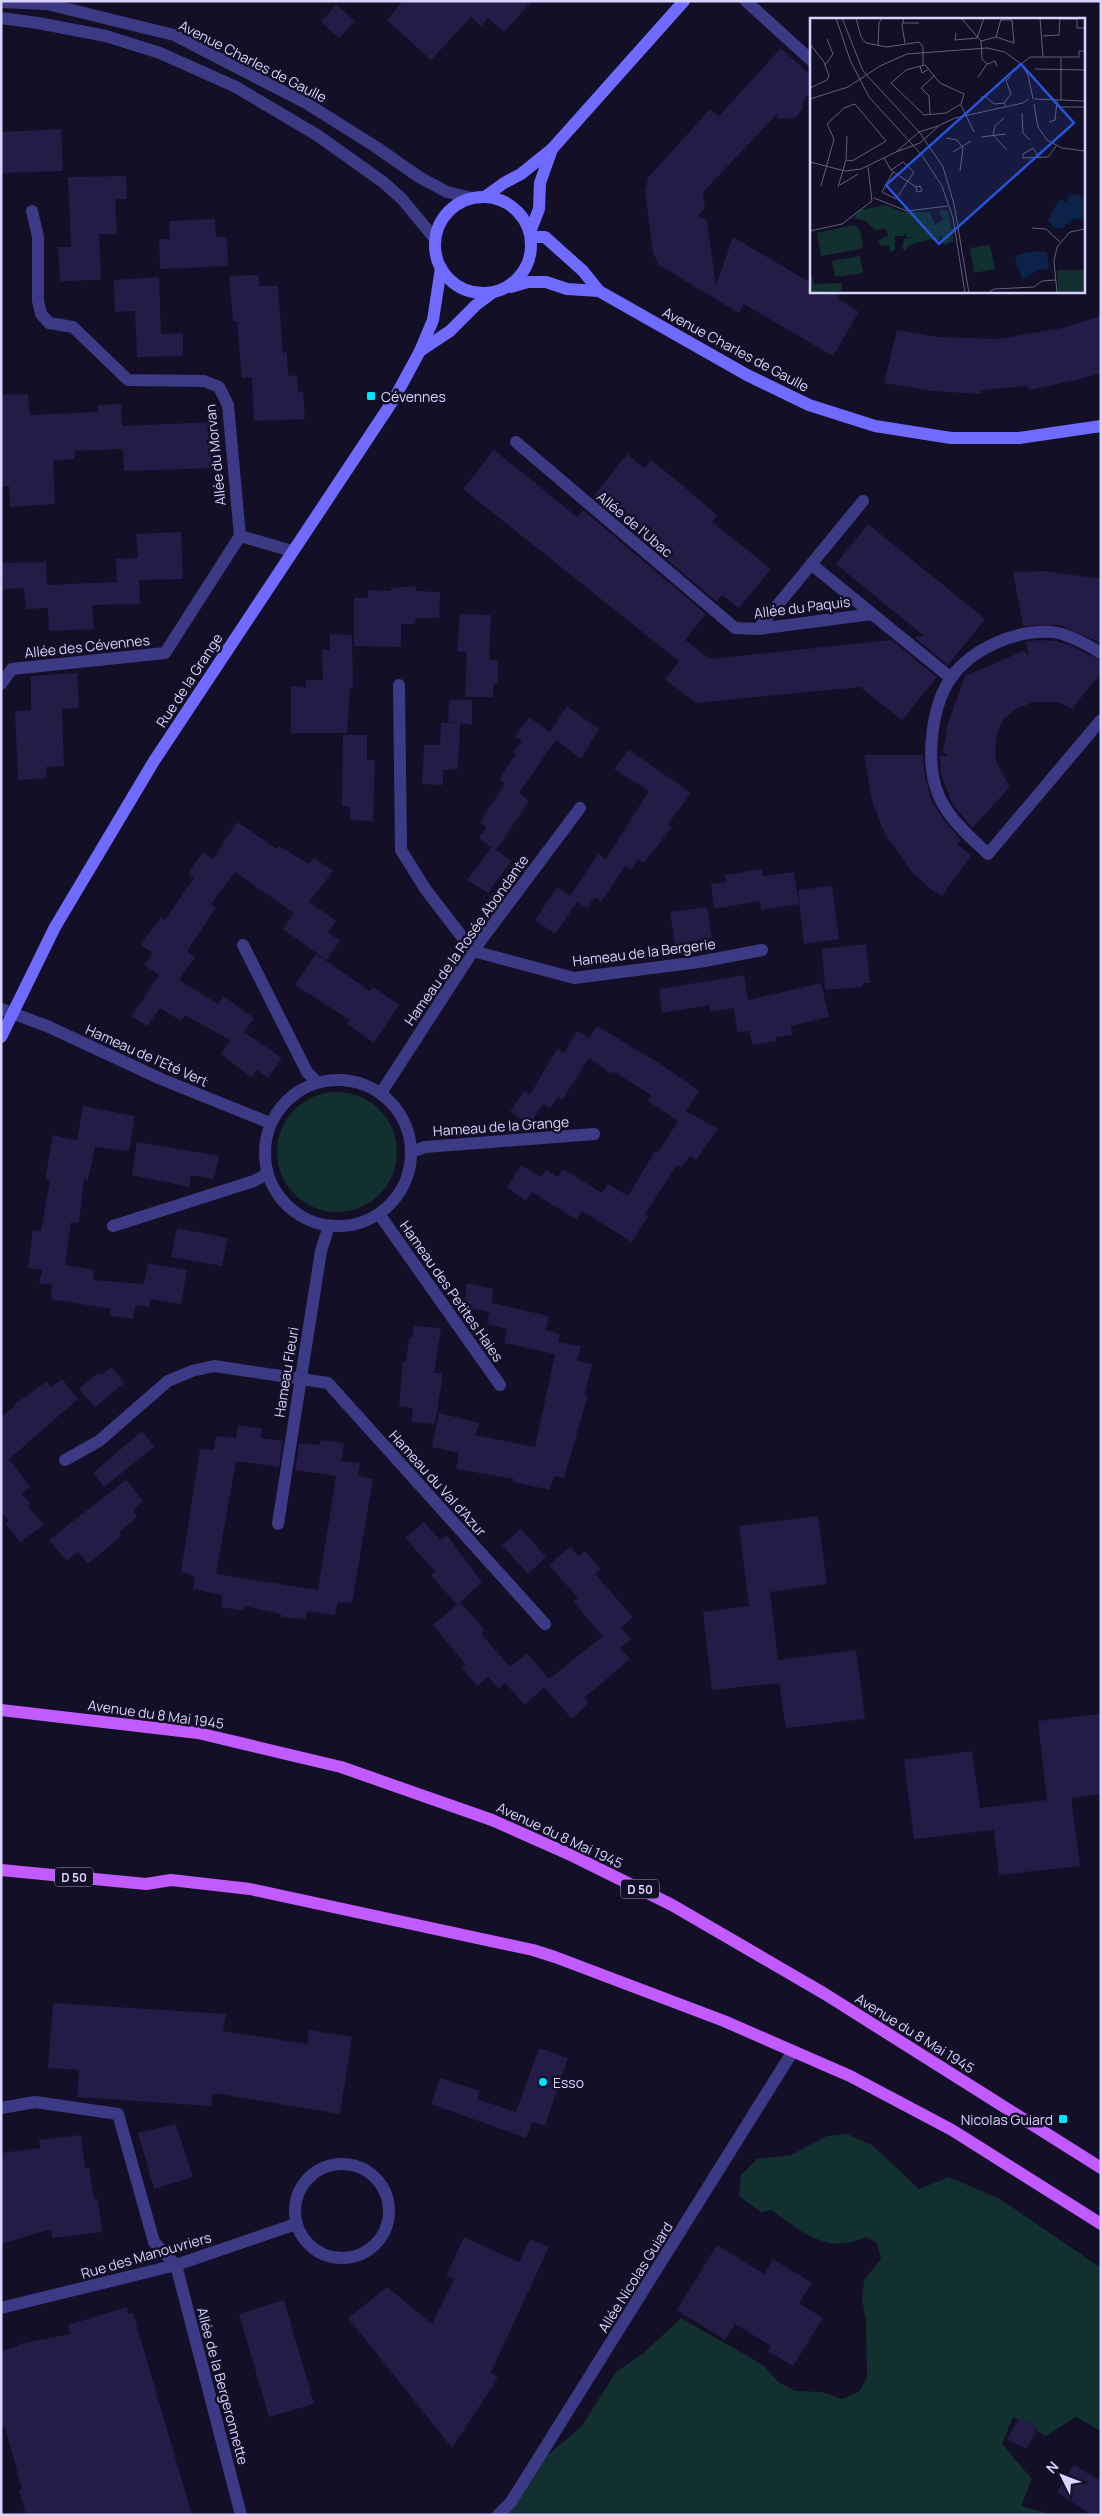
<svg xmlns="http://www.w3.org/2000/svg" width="1102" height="2516" font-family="Manrope,sans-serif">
<rect width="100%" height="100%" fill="#130f26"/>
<g fill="#12302f">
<circle cx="337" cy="1152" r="60"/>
<path d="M847,2134L872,2145L919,2189L949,2177L1000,2199L1101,2268V2431L1076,2417L1046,2436L1013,2417L1002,2444L1032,2479L1021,2506L1055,2515H502L537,2464L581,2427L616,2372L645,2352L681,2318L763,2365L778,2382L795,2391L823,2392L842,2399L860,2391L867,2377L866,2321L862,2299L864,2280L881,2259L877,2243L866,2237C825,2255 804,2232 771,2210L761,2212L739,2196L741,2175L757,2159L791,2155L827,2136Z"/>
</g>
<g fill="#241b47">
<polygon points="403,1 532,1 504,32 488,18 481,26 471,17 431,60 387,20"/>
<polygon points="336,5 355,21 339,38 321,22"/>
<polygon points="781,48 811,76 811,92 803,100 803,108 795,118 776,119 778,113 703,192 705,208 698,216 707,221 716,286 733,237 811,283 811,291 837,291 840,300 859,312 833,356 744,304 739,313 659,265 653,253 645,191 648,178 710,109 719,116"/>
<polygon points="61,129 63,171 1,173 1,132"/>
<polygon points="126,176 127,199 115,199 117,234 99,234 101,280 60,281 58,247 71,247 68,177"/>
<polygon points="215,219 216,237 227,237 228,266 160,269 159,239 170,239 169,221"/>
<polygon points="259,275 259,286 278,286 283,353 287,352 288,376 297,375 298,392 303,392 305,419 254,421 252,377 242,378 237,321 233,321 229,276"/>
<polygon points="159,277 161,334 183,333 183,356 137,357 135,311 115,312 114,280"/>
<polygon points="1101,316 1101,373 1077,380 1029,390 1028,386 981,390 981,394 932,391 884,383 897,330 938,337 997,339 1062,328"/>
<polygon points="28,394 30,415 98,412 98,405 121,404 122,426 215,422 217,468 124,471 123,449 75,451 75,459 53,461 55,504 10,507 9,486 1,486 1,395"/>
<polygon points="494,450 577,517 583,510 706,614 685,640 710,659 891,640 937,677 902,720 860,687 696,703 665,679 679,661 463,489"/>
<polygon points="627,454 644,468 651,460 676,480 717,515 712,522 771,569 739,608 722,595 717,602 593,497"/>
<polygon points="868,524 985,619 948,665 914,637 924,636 836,564"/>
<polygon points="181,532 183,579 139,580 140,604 92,605 94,629 49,631 48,608 26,609 24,588 3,589 2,563 46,562 47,585 117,582 116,559 138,558 136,534"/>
<polygon points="1044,571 1101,579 1101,643 1060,625 1023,626 1013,572"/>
<polygon points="416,586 416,591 440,592 439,618 416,618 415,624 401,624 401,647 354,646 354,598 368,598 368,590 391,591 391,588"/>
<polygon points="460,614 491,615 489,660 498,660 498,684 493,684 493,697 465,697 467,652 457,651"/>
<polygon points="330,634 352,635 353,688 350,688 347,733 291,733 291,686 306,687 306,680 323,680 322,650 330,650"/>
<polygon points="1038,640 1056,641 1074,647 1101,661 1101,672 1072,709 1058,702 1033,702 1016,709 1003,720 997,733 995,754 997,764 1010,787 972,828 952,803 941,774 940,756 948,756 943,752 948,723 965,676 1023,651 1029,655 1026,642"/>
<polygon points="77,673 79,708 62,709 64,766 46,767 47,778 18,780 15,711 31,710 31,676"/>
<polygon points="449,700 472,700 472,725 460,723 458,769 443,770 443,785 422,784 424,745 440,745 441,723 456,723 448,722"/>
<polygon points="567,706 599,729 581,759 556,740 519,793 529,801 496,850 479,838 486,827 480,822 505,784 499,779 516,754 513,752 522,741 515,737 529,717 550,732"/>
<polygon points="343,735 367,735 367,760 375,760 373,821 350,820 350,807 342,806"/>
<polygon points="629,750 691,793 668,824 672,827 644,863 638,859 631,870 625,866 601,902 595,897 587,908 577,902 555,934 535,920 557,887 570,896 598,854 606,859 649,791 614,769"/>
<polygon points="864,755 923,755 925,777 932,802 944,820 961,840 957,844 971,855 942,896 930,889 912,872 885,834 872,801"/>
<polygon points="237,822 277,849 279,846 309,864 314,858 333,871 309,902 336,921 328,932 340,941 326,960 283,929 294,913 235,872 211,904 216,908 187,951 195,957 179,980 218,1004 223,996 254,1018 244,1032 282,1058 268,1078 257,1070 251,1077 221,1054 230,1040 185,1015 181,1021 160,1008 147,1026 132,1016 159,975 144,965 153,953 141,945 161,917 165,920 194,878 188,873 203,852 213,859"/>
<polygon points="492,847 511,861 488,893 467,880"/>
<polygon points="762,869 763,876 794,872 799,904 761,910 760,901 714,909 711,884 726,882 725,875"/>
<polygon points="832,886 839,939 804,944 798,890"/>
<polygon points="707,907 712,938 675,945 670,912"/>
<polygon points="866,944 870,983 862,983 862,987 825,990 822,949"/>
<polygon points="316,954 370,991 373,987 399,1005 374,1043 347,1024 350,1020 295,985"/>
<polygon points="744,975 748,1000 821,983 829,1017 791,1026 792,1035 776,1037 776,1041 753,1045 749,1031 737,1032 734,1008 710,1012 709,1005 662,1013 659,989"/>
<polygon points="597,1026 662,1065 699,1091 686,1111 718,1129 696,1160 690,1156 681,1168 677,1165 645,1214 648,1216 632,1242 582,1211 577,1220 532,1192 526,1201 507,1187 521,1165 541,1177 546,1170 558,1177 563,1169 602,1193 608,1184 628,1196 655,1151 658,1153 678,1121 648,1101 651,1095 613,1071 611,1074 589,1058 562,1100 558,1097 550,1108 543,1104 530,1124 510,1112 524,1091 530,1095 557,1049 564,1053 577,1031 589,1038"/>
<polygon points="83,1106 135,1116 129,1151 95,1147 88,1180 84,1179 79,1223 71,1222 65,1265 94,1270 93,1280 144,1284 148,1263 187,1270 181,1304 151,1299 149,1307 136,1305 133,1319 110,1316 111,1309 51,1299 52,1285 39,1283 42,1270 28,1268 33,1230 41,1231 50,1180 45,1179 53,1135 77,1140"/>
<polygon points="137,1142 219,1156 214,1179 191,1175 189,1187 132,1175"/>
<polygon points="177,1228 228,1238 222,1266 171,1257"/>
<polygon points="467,1283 493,1289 492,1303 549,1316 546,1330 560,1334 558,1342 581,1346 577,1361 592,1364 585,1395 588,1395 564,1478 554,1476 550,1490 513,1482 514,1479 456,1469 459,1453 432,1447 439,1413 479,1423 475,1435 535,1447 555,1354 504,1343 507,1329 487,1324 489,1312 464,1307"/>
<polygon points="414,1326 441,1328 434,1373 443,1373 435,1424 412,1422 413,1408 399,1406 403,1362 406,1362 409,1338 412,1338"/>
<polygon points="112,1367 124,1383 95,1407 79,1389 98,1373 101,1375"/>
<polygon points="62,1379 78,1399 9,1459 30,1487 22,1494 30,1504 28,1506 44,1525 20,1542 5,1523 9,1520 1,1512 1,1417 15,1406 14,1405 46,1382 51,1387"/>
<polygon points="238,1425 262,1429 260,1438 283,1441 279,1467 236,1461 216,1574 318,1590 336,1476 295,1470 299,1443 319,1445 320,1440 344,1443 341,1461 360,1463 358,1476 373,1479 352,1603 338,1602 335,1615 307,1611 305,1619 281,1617 281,1614 244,1606 243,1611 221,1607 222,1595 193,1589 195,1576 181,1572 200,1449 214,1450 216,1436 236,1438"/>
<polygon points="142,1431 154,1447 104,1487 93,1473"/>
<polygon points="126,1480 143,1501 133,1511 137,1517 119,1532 121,1536 88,1564 78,1552 67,1561 49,1540"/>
<polygon points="818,1516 827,1584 770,1592 778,1660 856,1650 865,1719 786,1728 779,1683 712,1690 703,1612 749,1606 739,1526"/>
<polygon points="424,1522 440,1540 447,1535 482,1582 457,1605 431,1575 435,1571 405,1538"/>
<polygon points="521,1529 546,1557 528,1574 502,1545"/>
<polygon points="570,1547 579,1556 585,1551 601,1569 595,1574 633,1617 621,1628 631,1639 620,1648 630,1659 584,1698 589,1703 572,1719 544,1687 525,1705 505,1683 499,1688 488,1677 477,1686 462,1668 466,1665 433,1625 460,1602 485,1630 481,1634 510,1667 527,1653 549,1679 603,1636 573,1602 578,1598 549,1565"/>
<polygon points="1101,1714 1101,1794 1071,1798 1080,1866 999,1875 994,1830 914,1839 904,1760 972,1751 980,1808 1047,1800 1038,1721"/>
<polygon points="53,2003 226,2014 223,2031 307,2044 309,2030 352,2037 340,2114 213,2093 211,2106 77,2097 79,2070 48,2068"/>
<polygon points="539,2048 568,2058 545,2126 532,2122 526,2138 431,2104 440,2078 480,2091 477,2099 516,2112"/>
<polygon points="176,2124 193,2177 154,2189 138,2133"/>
<polygon points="81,2135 85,2168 89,2167 94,2199 98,2199 102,2232 52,2238 51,2229 1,2244 1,2153 40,2148 39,2140"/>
<polygon points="464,2237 519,2262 530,2239 549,2247 491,2372 498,2378 452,2448 348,2318 387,2287 432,2324 454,2279 446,2276"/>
<polygon points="717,2245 764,2274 773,2259 812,2283 799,2303 823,2318 793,2366 768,2351 771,2346 735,2324 725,2340 677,2310"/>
<polygon points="284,2300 314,2404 269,2417 239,2314"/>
<polygon points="127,2307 128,2314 133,2313 192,2515 26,2515 19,2490 22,2489 5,2427 1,2428 1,2351 19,2346 19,2344 71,2334 68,2325"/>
<polygon points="1020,2417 1038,2428 1026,2449 1007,2439"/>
<polygon points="1074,2465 1101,2481 1101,2515 1092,2515 1057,2492"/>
</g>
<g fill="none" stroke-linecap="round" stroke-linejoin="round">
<g stroke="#3d3a85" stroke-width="12">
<polyline points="746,1 811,60"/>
<polyline points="1,2 47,4 174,35 306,103 376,147 419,177 447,192 472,198"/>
<polyline points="1,18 38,23 106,36 160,53 236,87 317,135 383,182 402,199 435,239"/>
<polyline points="32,211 38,237 38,301 41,314 49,323 73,327 128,380 204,381 219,387 228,405 240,536 292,551"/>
<polyline points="516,442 735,628 758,629 872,614"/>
<polyline points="811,564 951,678"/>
<polyline points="758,629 863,501"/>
<path d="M1101,653C1087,645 1068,633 1051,632C1016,630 972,648 951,678C932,705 926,757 936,788C944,815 968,835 988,854L1101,720"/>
<polyline points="1,684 12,669 165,653 240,536"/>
<polyline points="399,685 401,850 426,890 473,951 574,978 699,962 762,950"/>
<polyline points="243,945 307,1072 317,1082"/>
<polyline points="1,1009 47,1026 161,1079 270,1123"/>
<circle cx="338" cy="1153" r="73"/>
<polyline points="381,1093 473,951 580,808"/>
<polyline points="411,1152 425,1147 594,1134"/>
<polyline points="379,1214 500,1385"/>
<polyline points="113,1226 254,1181 267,1174"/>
<polyline points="65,1460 99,1441 168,1381 192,1371 214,1366 328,1383 545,1624"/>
<polyline points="278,1524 321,1251 329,1226"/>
<polyline points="1,2108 35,2102 118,2114 154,2242 176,2265 241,2515"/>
<circle cx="342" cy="2211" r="47"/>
<polyline points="1,2308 176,2265 296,2224"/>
<polyline points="498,2515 511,2502 793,2051"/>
</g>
<g stroke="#6f6bff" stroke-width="12">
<polyline points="486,196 504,183 521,174 552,149 684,1"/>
<circle cx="483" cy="245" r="48"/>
<polyline points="530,232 539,209 540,183 552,149"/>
<polyline points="531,237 545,237 583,271 599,291 747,375 809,405 875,426 951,438 1019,438 1101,426"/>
<polyline points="511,287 528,282 546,282 567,289 599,291"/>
<polyline points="420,351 450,331 476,305 492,293"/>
<polyline points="1,1037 55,927 154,761 394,399 420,351 433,320 441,268"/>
</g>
<g stroke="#c25bff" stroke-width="12">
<polyline points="1,1710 198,1733 341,1767 492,1820 573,1856 672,1905 825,1994 1101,2168"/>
<polyline points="1,1870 146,1884 171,1880 250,1889 533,1950 555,1957 724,2021 850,2076 952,2130 1101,2224"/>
</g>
</g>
<g fill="#00e5ff" stroke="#130f26" stroke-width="2">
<rect x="366" y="391" width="10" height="10" rx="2.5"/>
<circle cx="543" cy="2082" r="5"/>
<rect x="1058" y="2114" width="10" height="10" rx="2.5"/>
</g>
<g text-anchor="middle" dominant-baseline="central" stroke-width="5" stroke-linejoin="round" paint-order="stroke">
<g fill="#130f26" stroke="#9e99be" stroke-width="1">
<rect x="55" y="1867.5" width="38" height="19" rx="4"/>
<rect x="621" y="1879.5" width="38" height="19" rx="4"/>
</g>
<g font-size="12" font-weight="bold" fill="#d9d4ff">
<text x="74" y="1877">D 50</text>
<text x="640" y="1889">D 50</text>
</g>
<g font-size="14" fill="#d9d4ff" stroke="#130f26">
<text transform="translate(253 61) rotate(27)">Avenue Charles de Gaulle</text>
<text transform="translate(736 349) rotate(28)">Avenue Charles de Gaulle</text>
<text transform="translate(215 455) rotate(-96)">Allée du Morvan</text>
<text transform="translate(635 524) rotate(40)">Allée de l'Ubac</text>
<text transform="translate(802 607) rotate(-7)">Allée du Paquis</text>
<text transform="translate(87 646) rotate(-6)">Allée des Cévennes</text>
<text transform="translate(189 680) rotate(-57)">Rue de la Grange</text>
<text transform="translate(466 940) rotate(-55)">Hameau de la Rosée Abondante</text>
<text transform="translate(644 952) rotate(-7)">Hameau de la Bergerie</text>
<text transform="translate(147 1055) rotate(24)">Hameau de l'Eté Vert</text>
<text transform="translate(501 1126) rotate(-4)">Hameau de la Grange</text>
<text transform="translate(452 1291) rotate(55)">Hameau des Petites Haies</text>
<text transform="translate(286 1372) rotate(-81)">Hameau Fleuri</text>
<text transform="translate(438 1483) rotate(48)">Hameau du Val d'Azur</text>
<text transform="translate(156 1714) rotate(8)">Avenue du 8 Mai 1945</text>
<text transform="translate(560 1835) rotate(25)">Avenue du 8 Mai 1945</text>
<text transform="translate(915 2033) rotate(32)">Avenue du 8 Mai 1945</text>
<text transform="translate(146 2255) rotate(-16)">Rue des Manouvriers</text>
<text transform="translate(635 2277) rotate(-58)">Allée Nicolas Guiard</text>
<text transform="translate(223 2386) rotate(75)">Allée de la Bergeronnette</text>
</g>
<g font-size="14" fill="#d9d4ff" stroke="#130f26" text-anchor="start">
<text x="381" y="396">Cévennes</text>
<text x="553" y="2082">Esso</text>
<text x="1053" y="2119" text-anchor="end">Nicolas Guiard</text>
</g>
</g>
<g transform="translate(810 18)">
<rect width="275" height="275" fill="#130f26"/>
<path d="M75,187L92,194H120L125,207L133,201L129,193L132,191L138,194L144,223L135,227L130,217L128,225L121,221L99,227L95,233L92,230L94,221L104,220L96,219V215L93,218H85V232L80,234V227L71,228L68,223L78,217L76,211L65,212L55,203L44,200L49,192ZM44,207L50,212L53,228L50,231L11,238L7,215ZM180,227L185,251L164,255L160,230ZM50,238L53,255L25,259L22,243ZM247,252H275V275H248ZM0,253L4,266L32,265L31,273L0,275Z" fill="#12302f"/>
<path d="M267,176L275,181V202L263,201L252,211L244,210L238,202L247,185L251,181L256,184L260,177ZM225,233L237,234L239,250L226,253L213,262L205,243L207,237Z" fill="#0c2248"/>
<path fill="none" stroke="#625e7d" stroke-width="1" d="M26,0L40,42L59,79L111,136L132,168L143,200L155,275M32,0L53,53L110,115L133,149L144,186L159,275M46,0L51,19L56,25L77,29L109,24L113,29V47M94,0L92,8L95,25M151,0L171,23L172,41L177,46L185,43L187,48M230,0L233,39M267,0V10H275M250,1H267M93,5H109M146,15L145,22L167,20L174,0M233,18L249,17L250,0M186,19L204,25L202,2H191M171,23L186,19L191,1M0,26L14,44L19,58L17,62L0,70M68,27L69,5L72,0M211,46L220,39H269V33H275M15,47L23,36L17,21M115,47L130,65L154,76L151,86L136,95L114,97L81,65L96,52ZM110,48L112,55L119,51M225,51L275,52M168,59L177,46M171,79H176L184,86L194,85M0,81L38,69L70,48L97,36L177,30L195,34L211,46L218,57L223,81M224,81L275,83M251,82V39M224,86L228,109L237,122L252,130L275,133M151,87L164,114M196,88L194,85L201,76L196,63L201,58M251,89H275M212,95L213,115L220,122M120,96L119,78L111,70L124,58M194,100L185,108L183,117L197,132M239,104L245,102L247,83M171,119L196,116M136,120L147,122L153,130L150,153M86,134L110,125L130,107L145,100L213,85L219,81M143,134L161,123M229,139L223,130L213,136V140L238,139L246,128M74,140L81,152L106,169L110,168L112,173L107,174L106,169M36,141L37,118M0,144L35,153L51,151L86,134L109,114L128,108M81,152L93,144L104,154L86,181L72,174L83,154M30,167L48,156M11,168L24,121L17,106L34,90L45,86L76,123L42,143L36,142L28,169M64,180L97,193L138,188M222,210L236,211L250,224M0,213L32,206L62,183L58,149M178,275L184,271L224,269L232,263L246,262M247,275L244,243L247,229L260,214L275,211"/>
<path fill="#2655da" fill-opacity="0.15" stroke="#2655da" stroke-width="2.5" d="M211,46L264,105L129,226L76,167Z"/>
<rect width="275" height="275" fill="none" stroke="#d9d4ff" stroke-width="2.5"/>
</g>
<rect width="1102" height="2516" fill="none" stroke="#d9d4ff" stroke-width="5"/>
<g transform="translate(1062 2476) rotate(312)" stroke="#130f26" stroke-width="4" paint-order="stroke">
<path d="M0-4L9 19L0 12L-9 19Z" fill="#d9d4ff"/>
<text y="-8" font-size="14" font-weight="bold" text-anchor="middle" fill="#d9d4ff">N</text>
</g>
</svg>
